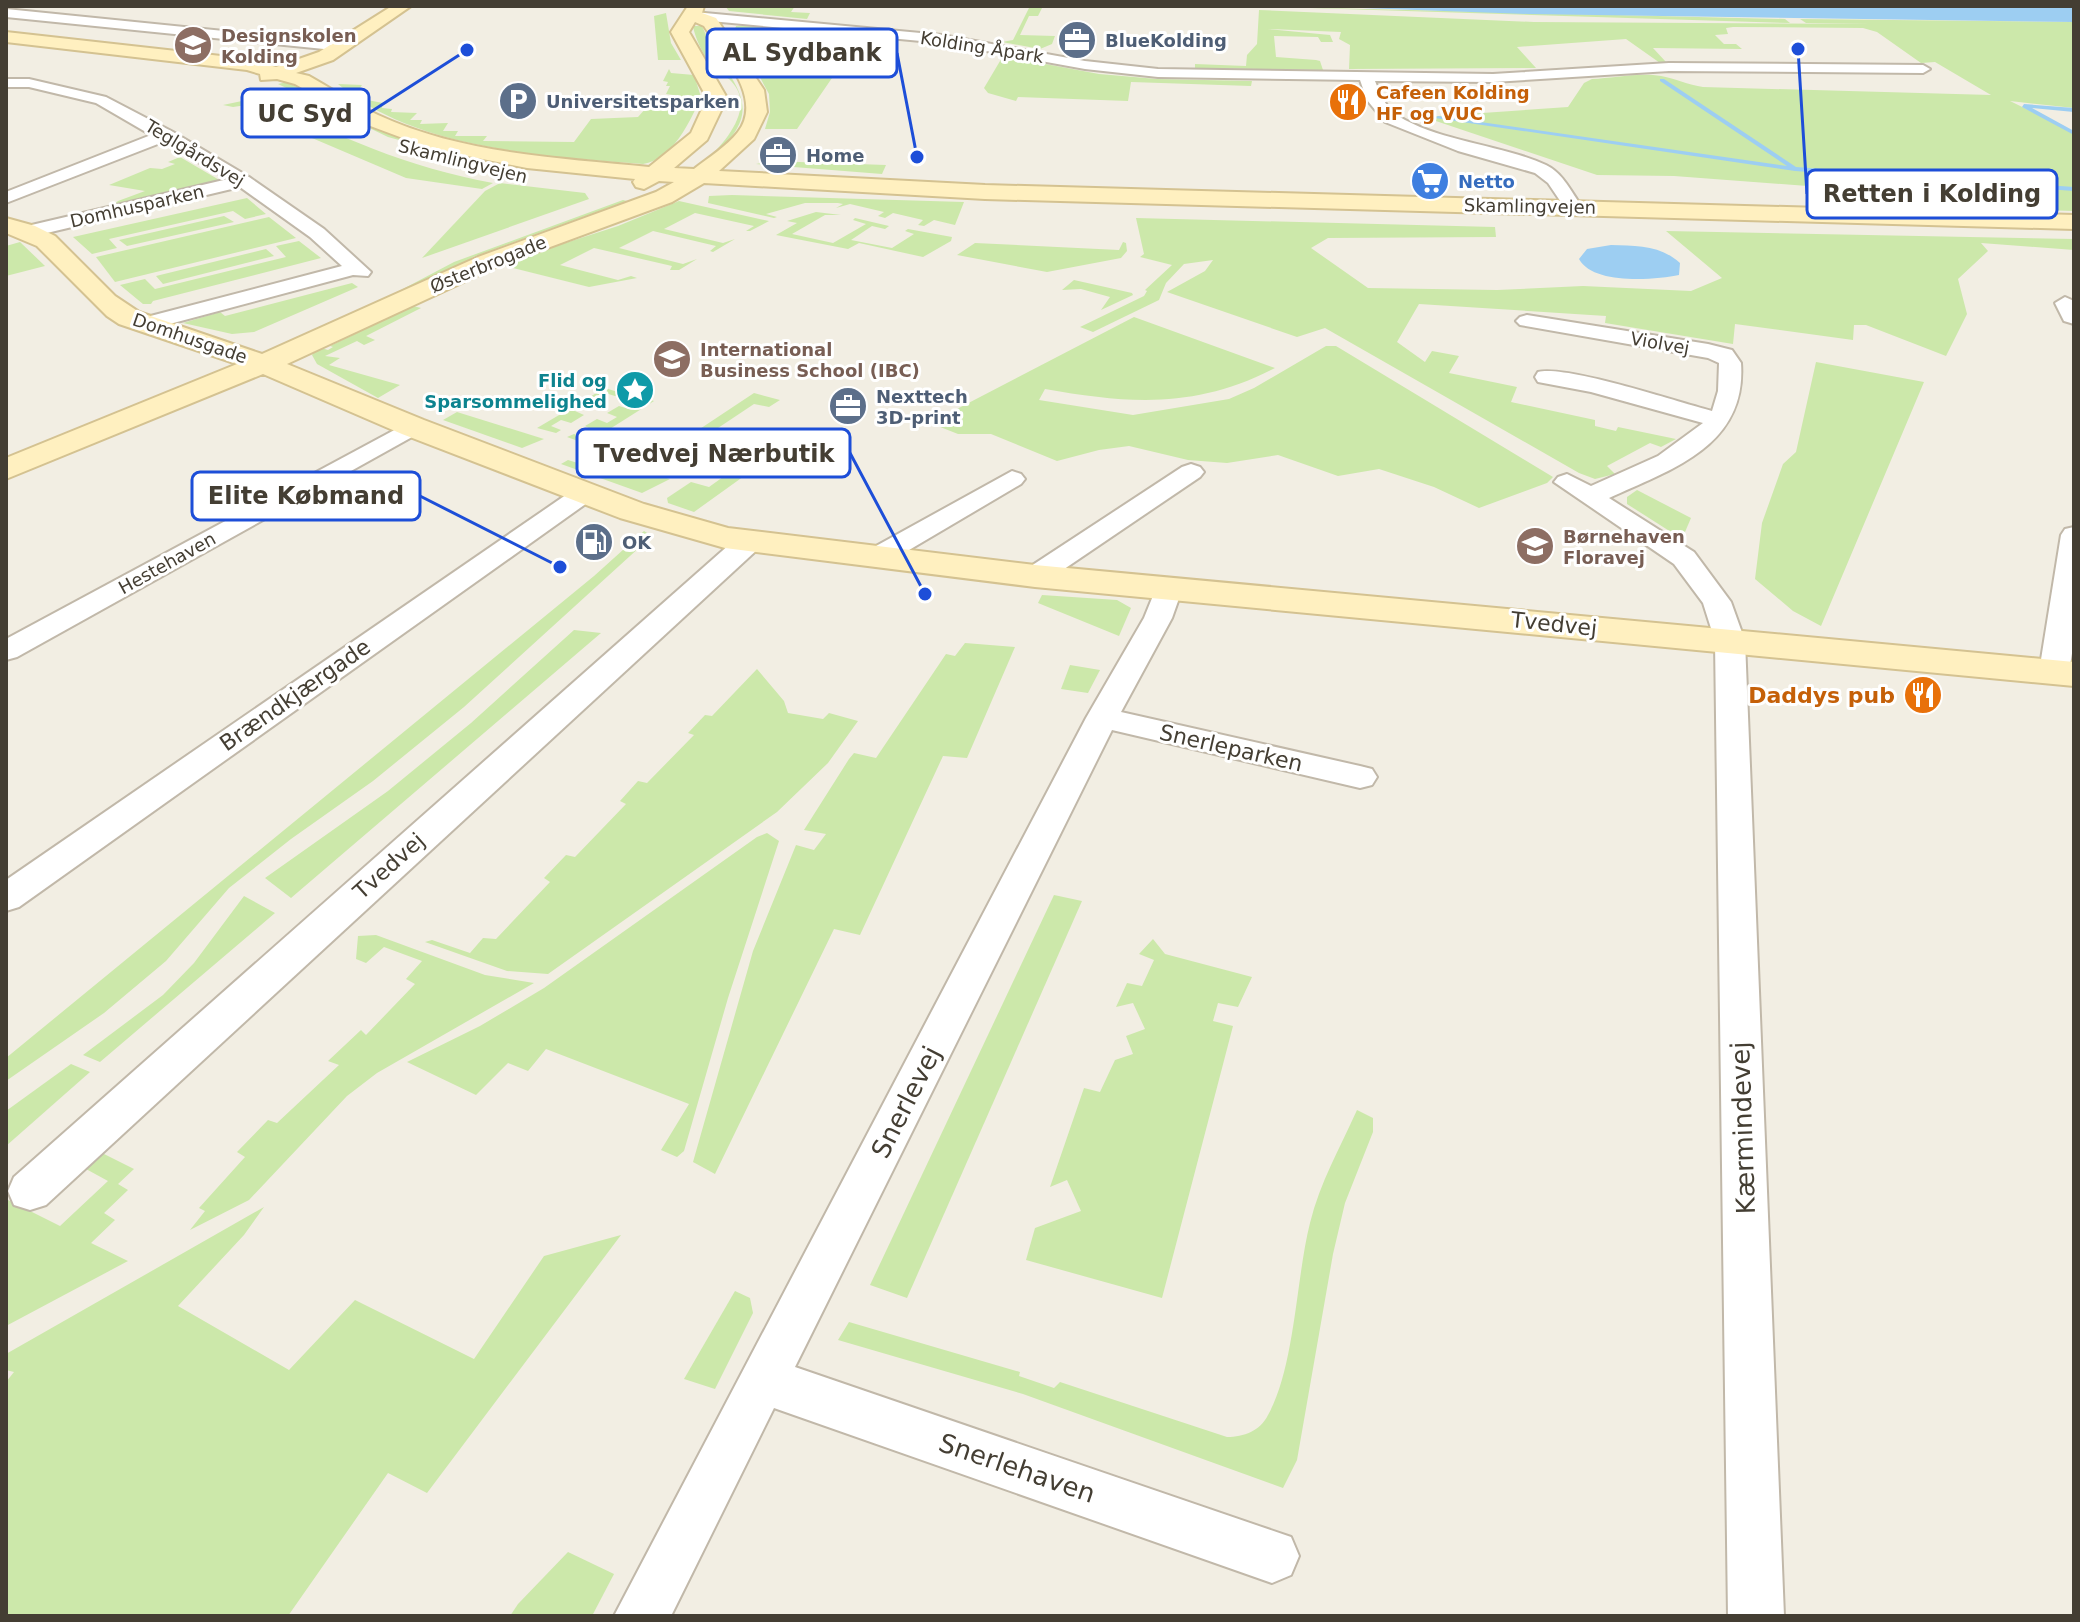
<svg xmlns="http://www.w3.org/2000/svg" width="2080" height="1622" font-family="'DejaVu Sans',sans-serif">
<rect width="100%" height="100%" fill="#f2eee3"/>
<g fill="#cce8aa">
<polygon points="725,6 795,6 791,12 810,13 807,19 729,11"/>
<polygon points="1030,6 1042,8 1038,16 1029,16 1020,35 1055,36 1052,44 1040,49 1002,42 1013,40"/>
<polygon points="1242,6 1785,19 1790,23"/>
<path d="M1259,10L1534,22L1871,24L1806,23L1800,19L2074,22V108L2010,101L2074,132V211L1909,206L1881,193L1847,189L1674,176L1597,175L1424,117L1568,107L1584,83L1592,79C1613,78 1640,72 1661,76C1673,78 1689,85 1703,87L1991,95L1935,62L1921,63L1877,32L1863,28L1733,27L1726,28L1728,34L1715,35L1724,44H1736L1742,49L1653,48L1666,62L1679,65L1660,63L1626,39L1517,47L1536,68L1349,69L1350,45L1339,39L1341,32L1267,29L1330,35L1333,42H1321L1318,37L1274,36L1276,57L1316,60L1320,61L1323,70L1195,68V64L1246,66L1247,55L1257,44Z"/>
<polygon points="666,13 671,43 681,60 658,60 654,16"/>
<polygon points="752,25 878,38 875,40 735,29 736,26"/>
<path d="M693,26H702C728,86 777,106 705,162C724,143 757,108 731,81C727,76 720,75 716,70C706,61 695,39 693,26Z"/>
<polygon points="738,37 784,39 763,54 861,64 865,73 769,67 771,71 886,77 832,78 797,129 765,129 770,112 769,94"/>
<polygon points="1003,56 1099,74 1157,79 1252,81 1251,86 1131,82 1128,101 1018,97 1016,101 988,93 984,88"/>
<path d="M669,69L671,73L694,75L701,97C690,122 673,159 643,164C548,157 413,149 338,84L362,85L355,94H364L362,99L383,103L382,108L392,109L391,112L417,113L410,120H422L420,124L448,123L443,131H458L455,136H487L483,141L574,142L591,119L638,117L646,108H666L673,95L666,94L670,86H666L668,82L663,81Z"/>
<polygon points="287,82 393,135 517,166 450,154 388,137 278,84"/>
<path d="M261,97C335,136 410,168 493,183L482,189L406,178L265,118L253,104L233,107L223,105Z"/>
<polygon points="180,157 221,181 111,207 118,201 145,191 109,185 150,168 162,169 175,164 168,162"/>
<polygon points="771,161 886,165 882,174 756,164"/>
<polygon points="500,183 585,193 589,199 422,258 485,191"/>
<polygon points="732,195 964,202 955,225 934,220 924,226 918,225 923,220 893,213 885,218 878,216 884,212 850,204 836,208 843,204 838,203 805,203 766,214 777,217 774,218 708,203 709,196"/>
<polygon points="247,198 266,214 245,219 233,211 109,239 117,248 92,254 73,237"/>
<polygon points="623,200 627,201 473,257 446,273 384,299 454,262"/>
<polygon points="679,201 769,221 750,231 746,231 754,226 695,213 664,229 723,243 735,239 713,252 710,251 716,246 653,231 619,248 683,264 697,259 679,270 670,270 672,266 594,248 560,265 618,280 631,276 637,278 589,287 505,266 526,259 522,257 618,226"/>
<polygon points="816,212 841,215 825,215 792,234 833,243 866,224 853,220 855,218 889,226 885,229 872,226 851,240 892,248 914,234 905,231 908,229 952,237 951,241 923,257 859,243 848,249 776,235 797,223 787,221"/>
<polygon points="224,216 234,222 127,246 119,240"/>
<polygon points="269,217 296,238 115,282 96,257"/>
<polygon points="1136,218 1495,227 1496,237 1328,238 1311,248 1368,288 1497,290 1583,286 1691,291 1722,278 1666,231 2074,239 2074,250 1981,243 1988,251 1958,279 1967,314 1946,356 1866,325 1854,325 1853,340 1735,324 1733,344 1605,323 1606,316 1419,304 1397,342 1425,362 1432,351 1459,356 1449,373 1517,387 1511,402 1595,420 1595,426 1616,431 1618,427 1676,439 1661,447 1650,443 1607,466 1615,474 1595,479 1579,473 1325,328 1297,337 1167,292 1205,271 1213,260 1184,264 1166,283 1159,300 1093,332 1080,327 1144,296 1147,291 1145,290 1172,265 1140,257 1144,254"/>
<polygon points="299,241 321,258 153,301 151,304 143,304 120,285 145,279 155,289 286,257 276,246"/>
<polygon points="20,242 45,266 6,276 6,246"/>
<polygon points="1123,242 1126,243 1127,251 1121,258 1047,272 957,255 975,243 1119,250"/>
<polygon points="266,249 274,256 163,284 156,276"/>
<polygon points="1074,280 1132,293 1133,295 1101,310 1110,297 1081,289 1062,290"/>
<polygon points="352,283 358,287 254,332 232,334 183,323 220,312 225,316"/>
<polygon points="413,306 421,308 366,336 375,340 364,345 357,341 325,356 340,358 329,365 400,385 378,398 317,364 312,355 318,347 328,350 333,347 330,346"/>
<path d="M1134,317L1275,368C1196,409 1130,404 1045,389L1039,400L1133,415L1229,399L1254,388L1326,346H1336L1553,477L1547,483L1479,508L1434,487L1379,469L1338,476L1278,455L1227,463L1188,460L1129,446L1099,450L1057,461L991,434H958L930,423Z"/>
<polygon points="1816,362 1924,382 1821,626 1793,611 1755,579 1762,523 1783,464 1796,452"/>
<polygon points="605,388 621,393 615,396 605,393 596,399 606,402 594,409 584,406 575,411 584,415 571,423 561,420 551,426 561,430 556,433 537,428"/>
<polygon points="754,393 780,400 769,407 754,404 655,470 644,466"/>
<polygon points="634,395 654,401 586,444 567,437 574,434 584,437 595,431 585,426 597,419 607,423 617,417 607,413 619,406 629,409 638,404 627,400"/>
<polygon points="457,412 544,439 522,448 443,420"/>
<polygon points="772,442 786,446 694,512 668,503 667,498 691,482 709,487"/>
<polygon points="568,460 626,478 641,471 670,479 642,493 561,464"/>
<polygon points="1637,490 1691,518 1682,539 1627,504 1627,497"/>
<polygon points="644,531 652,536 464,707 373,781 291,839 229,888 166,961 104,1013 6,1081 6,1058 594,576"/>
<polygon points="1042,595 1117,600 1131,608 1119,636 1038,603"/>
<polygon points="574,630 601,633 291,898 265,878 388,791 471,723"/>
<polygon points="965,643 1015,647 967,758 943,756 860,935 834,929 715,1174 693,1162 753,951 796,845 814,850 826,834 804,830 849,759 854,753 876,758 946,654 955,656"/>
<polygon points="1070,665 1100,670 1088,693 1061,689"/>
<polygon points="757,669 784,701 788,713 823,719 829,713 858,721 828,763 777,812 548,974 507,971 425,942 432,940 470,953 483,938 496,939 550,882 544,878 566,855 575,857 626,804 620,801 638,781 647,783 694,735 688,733 705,715 712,716"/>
<polygon points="767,833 779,841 728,998 684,1151 677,1157 661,1150 689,1104 546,1049 528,1071 508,1063 476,1095 407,1062 480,1026 544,988 757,837"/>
<polygon points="1054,895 1082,901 907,1298 870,1285"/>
<polygon points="244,896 275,913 100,1062 83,1055 163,995 194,963"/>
<polygon points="376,935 485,975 534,983 377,1073 347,1096 249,1200 190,1230 205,1211 199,1208 245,1157 237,1152 268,1120 277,1123 339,1065 328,1061 361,1030 366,1035 415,984 406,979 422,961 384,947 366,963 356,959 358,936"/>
<polygon points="1153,939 1165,954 1252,977 1238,1007 1218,1003 1213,1021 1233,1026 1162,1298 1026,1260 1035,1228 1081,1211 1067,1180 1050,1187 1084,1088 1100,1092 1115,1060 1133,1054 1126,1036 1145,1029 1133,1003 1116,1007 1127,983 1142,986 1154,960 1139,954"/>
<polygon points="71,1064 90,1072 6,1146 6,1111"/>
<path d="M1357,1110L1373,1118V1132L1345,1203L1333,1254L1297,1460L1283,1488L1023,1394L838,1340L849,1322L1020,1372L1019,1376L1054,1388L1060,1382L1227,1437C1244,1437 1260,1431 1268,1415C1295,1367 1296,1278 1310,1223C1320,1182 1340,1148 1357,1110Z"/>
<polygon points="102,1153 134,1169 118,1184 128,1190 104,1213 115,1220 91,1243 128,1261 6,1326 6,1199 60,1226 108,1181 86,1169"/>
<polygon points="264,1207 244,1235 178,1306 289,1370 355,1300 474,1359 544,1256 621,1235 427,1493 388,1473 288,1616 6,1616 6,1382 14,1372 6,1370 6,1354"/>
<polygon points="735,1291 750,1298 753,1313 715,1389 684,1379"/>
<polygon points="568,1552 614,1574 592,1616 510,1616 518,1604"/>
</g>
<g fill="#9dcef2">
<polygon points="1307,6 2074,6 2074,22 1528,14"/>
<path d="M1611,245C1637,246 1660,245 1680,263L1679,275C1654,280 1593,285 1579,259L1587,249Z"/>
</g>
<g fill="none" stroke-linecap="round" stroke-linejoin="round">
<g fill="#9dcef2" fill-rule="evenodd">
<polygon points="1660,79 1664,79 1796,167 2074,187 2074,191 1795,171 1435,118 1438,116 1787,166 1660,81"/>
<polygon points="2024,104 2074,108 2074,112 2032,108 2074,131 2074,135 2022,107"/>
</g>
<g stroke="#c1b8a9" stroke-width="4">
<g id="street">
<polygon points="6,9 344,43 351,47 344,51 6,17"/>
<path d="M694,12L942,35L1085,61L1158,69L1493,74L1669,63L1923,65L1930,69L1923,73L1669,71L1493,82L1375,81C1380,93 1386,109 1398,116C1441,142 1503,145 1546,165C1563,173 1572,193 1582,207L1573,212L1567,211L1548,183L1535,173L1458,151L1385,122L1367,100L1360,80L1158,77L1085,69L942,43L689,19V13Z"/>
<polygon points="6,79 29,79 106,97 173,132 249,177 324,229 371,272 368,276 353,275 147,330 139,329 136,324 139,319 342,266 310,237 240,187 30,237 23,235 21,231 23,227 228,179 163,142 6,203 6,192 151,135 96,103 29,87 6,87"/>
<polygon points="2065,297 2074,301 2074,324 2064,321 2055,303"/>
<path d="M1527,315L1708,344L1732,350L1741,363C1747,446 1672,469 1609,498L1694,552L1731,602L1745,641L1784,1616H1728L1715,641L1703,603L1674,564L1554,482L1558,477L1567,474L1591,486L1658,456L1703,423L1591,392L1538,382L1535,377L1538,372C1567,365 1677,402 1712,411L1718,391L1719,363L1708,358L1520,325L1516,321L1520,317Z"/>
<polygon points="413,420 421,422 425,427 421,432 17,657 6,660 6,639"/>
<polygon points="1191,464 1200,467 1204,472 1200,477 1045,582 1035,584 1025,582 1021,576 1025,570 1182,467"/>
<polygon points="1012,471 1021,474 1025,479 1021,484 887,563 877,565 867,563 863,557 867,551"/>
<polygon points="585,485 594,488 598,493 594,498 19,907 6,911 6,880 576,488"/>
<path d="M2074,527C2074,560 2080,654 2065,679L2054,681L2043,679L2039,672L2061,535L2065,529Z"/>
<polygon points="749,534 759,536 762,542 759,548 46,1205 30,1210 14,1205 8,1191 14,1177 739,536"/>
<polygon points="1169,579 1179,581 1183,587 1172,618 1121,712 1360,766 1372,769 1377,777 1372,785 1360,788 1112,730 795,1367 1291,1537 1299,1556 1291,1575 1272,1583 774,1408 671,1616 614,1616 1086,718 1144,618 1159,581"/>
</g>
</g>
<g stroke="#d4c291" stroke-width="4">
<path id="secondary" d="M392,6H411L333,60L296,73L309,76C332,89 355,104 378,115C462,154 559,158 649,167L691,133L707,98L671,32L688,6H704L702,13L716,18L764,90L767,112L754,139L719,171L985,185L2074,215V229L985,199L704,183L672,202L496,267L287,364L424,420L644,504L728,528L1035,565L2074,662V686L1035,587L725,548L620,518L402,434L263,374L6,479V458L237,364L119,324L107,316L37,246L6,233V218L35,226L55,236L115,296L139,312L262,354L478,257L656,192L674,182L659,181L644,189L636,187L633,182L635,179L527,168L432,149L365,124L295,84L277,79L261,80L260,74L247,70L6,42V32L248,59L276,67L319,52ZM695,22L704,26C722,54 764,98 738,132C727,146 708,158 694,169L674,168L707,140L727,98L689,32Z"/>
</g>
<use href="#street" fill="#fff" fill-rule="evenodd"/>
<use href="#secondary" fill="#fff0c0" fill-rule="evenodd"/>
</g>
<defs>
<g id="office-disc" transform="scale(2)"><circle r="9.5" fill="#5c6f8a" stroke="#fff"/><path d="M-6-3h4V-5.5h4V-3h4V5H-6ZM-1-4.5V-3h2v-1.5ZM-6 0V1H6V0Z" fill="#fff"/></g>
<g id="university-disc" transform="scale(2)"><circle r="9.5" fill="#8d6e63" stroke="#fff"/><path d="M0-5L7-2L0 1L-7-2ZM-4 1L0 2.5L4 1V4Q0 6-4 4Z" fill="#fff"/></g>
<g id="parking-disc" transform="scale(2)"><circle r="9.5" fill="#5c6f8a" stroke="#fff"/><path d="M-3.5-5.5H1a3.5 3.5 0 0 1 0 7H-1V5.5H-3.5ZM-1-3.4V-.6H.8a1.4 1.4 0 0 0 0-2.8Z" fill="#fff"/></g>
<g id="restaurant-disc" transform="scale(2)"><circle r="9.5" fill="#e8710a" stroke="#fff"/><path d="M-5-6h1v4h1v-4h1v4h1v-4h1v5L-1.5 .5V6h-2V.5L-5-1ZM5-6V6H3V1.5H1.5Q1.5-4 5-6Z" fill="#fff"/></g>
<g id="supermarket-disc" transform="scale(2)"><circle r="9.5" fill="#3f7fe0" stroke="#fff"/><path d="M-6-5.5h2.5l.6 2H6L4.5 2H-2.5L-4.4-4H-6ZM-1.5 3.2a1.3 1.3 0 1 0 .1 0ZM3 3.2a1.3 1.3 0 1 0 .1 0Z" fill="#fff"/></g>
<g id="sight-disc" transform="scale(2)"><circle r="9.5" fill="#0f9aa8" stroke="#fff"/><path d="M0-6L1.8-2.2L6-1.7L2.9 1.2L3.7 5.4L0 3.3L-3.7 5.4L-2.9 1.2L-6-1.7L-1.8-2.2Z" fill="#fff"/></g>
<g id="fuel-disc" transform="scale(2)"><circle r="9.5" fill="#5c6f8a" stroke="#fff"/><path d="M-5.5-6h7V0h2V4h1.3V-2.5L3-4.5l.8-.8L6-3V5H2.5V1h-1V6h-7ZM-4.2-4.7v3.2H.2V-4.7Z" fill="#fff"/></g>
<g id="school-disc" transform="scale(2)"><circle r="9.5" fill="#8d6e63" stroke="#fff"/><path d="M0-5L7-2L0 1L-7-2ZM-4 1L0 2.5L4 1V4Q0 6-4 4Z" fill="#fff"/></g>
</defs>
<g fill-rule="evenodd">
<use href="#office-disc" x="1077" y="40"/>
<use href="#university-disc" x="193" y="45"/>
<use href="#parking-disc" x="518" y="101"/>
<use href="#restaurant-disc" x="1348" y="102"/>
<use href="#office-disc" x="778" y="155"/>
<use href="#supermarket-disc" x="1430" y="181"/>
<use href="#university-disc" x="672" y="359"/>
<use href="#sight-disc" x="635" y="390"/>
<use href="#office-disc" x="848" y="406"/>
<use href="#fuel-disc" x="594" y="542"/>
<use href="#school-disc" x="1535" y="546"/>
<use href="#restaurant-disc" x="1923" y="695"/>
</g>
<g text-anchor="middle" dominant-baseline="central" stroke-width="6" stroke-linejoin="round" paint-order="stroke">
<g font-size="18" font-weight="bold" fill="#785e54" stroke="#fff" text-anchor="start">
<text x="221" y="35">Designskolen<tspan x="221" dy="21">Kolding</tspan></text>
<text x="700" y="349">International<tspan x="700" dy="21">Business School (IBC)</tspan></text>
<text x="1563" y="536">Børnehaven<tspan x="1563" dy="21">Floravej</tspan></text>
</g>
<g font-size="18" font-weight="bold" fill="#4e5e75" stroke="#fff" text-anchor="start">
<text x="1105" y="40">BlueKolding</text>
<text x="546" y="101">Universitetsparken</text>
<text x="806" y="155">Home</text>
<text x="876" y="396">Nexttech<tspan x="876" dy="21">3D-print</tspan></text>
<text x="622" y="542">OK</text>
</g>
<g font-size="18" fill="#443e33" stroke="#fff">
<text transform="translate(982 47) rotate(9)">Kolding Åpark</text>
<text transform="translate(195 153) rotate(31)">Teglgårdsvej</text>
<text transform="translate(463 161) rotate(14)">Skamlingvejen</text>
<text transform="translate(137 206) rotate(-13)">Domhusparken</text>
<text transform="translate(1530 206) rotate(1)">Skamlingvejen</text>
<text transform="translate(488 264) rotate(-22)">Østerbrogade</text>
<text transform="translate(190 338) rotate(19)">Domhusgade</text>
<text transform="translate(1660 343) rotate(10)">Violvej</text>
<text transform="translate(167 563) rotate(-29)">Hestehaven</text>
</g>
<g font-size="18" font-weight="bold" fill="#c56008" stroke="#fff" text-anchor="start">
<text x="1376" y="92">Cafeen Kolding<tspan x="1376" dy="21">HF og VUC</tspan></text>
</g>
<g font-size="18" font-weight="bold" fill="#366cbe" stroke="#fff" text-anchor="start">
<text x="1458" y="181">Netto</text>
</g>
<g font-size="18" font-weight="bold" fill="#0d838f" stroke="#fff" text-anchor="end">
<text x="607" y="380">Flid og<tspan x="607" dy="21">Sparsommelighed</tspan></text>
</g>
<g font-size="22" fill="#443e33" stroke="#fff">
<text transform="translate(1554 624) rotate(6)">Tvedvej</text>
<text transform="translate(295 695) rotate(-35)">Brændkjærgade</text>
<text transform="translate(1231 748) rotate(13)">Snerleparken</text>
<text transform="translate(389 866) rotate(-42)">Tvedvej</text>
</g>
<g font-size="22" font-weight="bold" fill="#c56008" stroke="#fff" text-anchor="end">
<text x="1895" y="695">Daddys pub</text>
</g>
<g font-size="26" fill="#443e33" stroke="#fff">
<text transform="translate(906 1102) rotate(-63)">Snerlevej</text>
<text transform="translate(1743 1128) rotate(-92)">Kærmindevej</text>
<text transform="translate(1017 1468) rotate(19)">Snerlehaven</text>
</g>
</g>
<path fill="none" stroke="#1d4ed8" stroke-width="3" d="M917 157L897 53M467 50L369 113M1798 49L1807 194M925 594L850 453M560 567L420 496"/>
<g fill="#1d4ed8" stroke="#fff" stroke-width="3">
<circle cx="917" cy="157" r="8"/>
<circle cx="467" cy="50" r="8"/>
<circle cx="1798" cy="49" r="8"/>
<circle cx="925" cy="594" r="8"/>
<circle cx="560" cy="567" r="8"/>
</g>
<g fill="#fff" stroke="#1d4ed8" stroke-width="3">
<rect x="707" y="29" width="190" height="48" rx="8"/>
<rect x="242" y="89" width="127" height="48" rx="8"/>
<rect x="1807" y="170" width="250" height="48" rx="8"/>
<rect x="577" y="429" width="273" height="48" rx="8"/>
<rect x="192" y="472" width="228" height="48" rx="8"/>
</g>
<g font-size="24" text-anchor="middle" font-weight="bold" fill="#443e33">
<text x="802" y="61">AL Sydbank</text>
<text x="305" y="122">UC Syd</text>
<text x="1932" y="202">Retten i Kolding</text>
<text x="714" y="462">Tvedvej Nærbutik</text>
<text x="306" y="504">Elite Købmand</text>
</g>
<rect width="2080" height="1622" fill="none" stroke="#443e33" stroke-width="16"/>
</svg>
